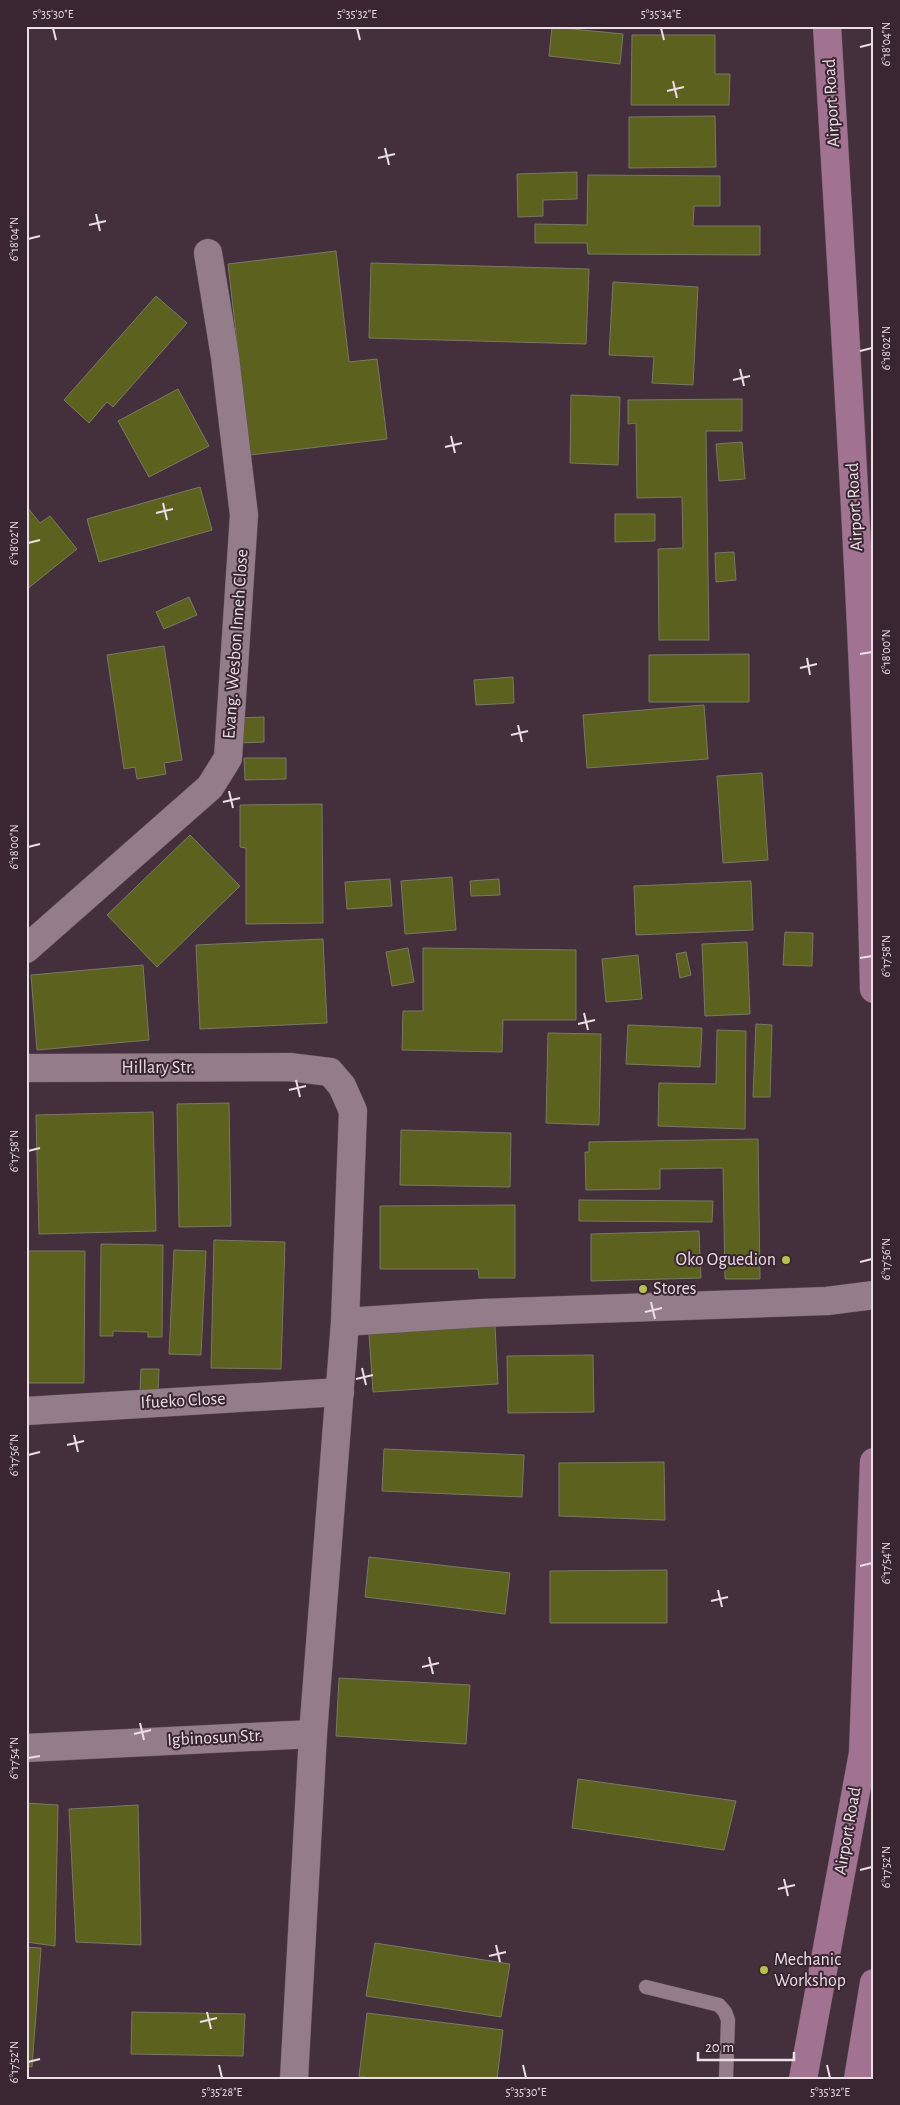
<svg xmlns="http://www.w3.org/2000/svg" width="900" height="2105" font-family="'Alegreya Sans',sans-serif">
<rect width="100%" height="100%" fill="#43303c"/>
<g fill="#5c611d" stroke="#777a63">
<polygon points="552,27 623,34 620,64 549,56"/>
<polygon points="632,35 715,35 715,74 730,74 729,105 631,105"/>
<polygon points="715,116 716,167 629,168 629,117"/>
<polygon points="577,172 577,199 543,200 543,216 518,217 517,174"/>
<polygon points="588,175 720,176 720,206 694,206 693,226 760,226 760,255 588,254 587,243 535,243 535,224 587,225"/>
<polygon points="336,251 349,362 377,359 387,439 250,455 228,264"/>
<polygon points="371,263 589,269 586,344 369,338"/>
<polygon points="613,282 698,287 693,385 652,383 654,357 609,355"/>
<polygon points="156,296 187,323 113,407 107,402 89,423 64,400"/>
<polygon points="178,389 209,446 149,477 118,421"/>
<polygon points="571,395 620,397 618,465 570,463"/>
<polygon points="742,399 742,431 706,431 709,640 659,640 658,549 683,548 682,497 637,498 636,423 628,424 628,400"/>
<polygon points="742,442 745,479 719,481 716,444"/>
<polygon points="200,487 212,530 99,562 87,519"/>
<polygon points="27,507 40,523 50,516 77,549 26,590"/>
<polygon points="615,514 655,514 655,541 615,542"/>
<polygon points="734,552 736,580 716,582 715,553"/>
<polygon points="189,597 197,615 164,629 156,612"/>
<polygon points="164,646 182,760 164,763 166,774 137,779 135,767 124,769 107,655"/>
<polygon points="749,654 749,702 649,702 649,655"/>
<polygon points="513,677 514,703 476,705 474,680"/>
<polygon points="704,705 708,759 587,768 583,715"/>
<polygon points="264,717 264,742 239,743 239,718"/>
<polygon points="244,758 286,758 286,779 245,780"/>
<polygon points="762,773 768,860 723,863 717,776"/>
<polygon points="322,804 323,923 246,924 246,848 240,847 240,805"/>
<polygon points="190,835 240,886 157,967 107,915"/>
<polygon points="452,877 456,930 405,934 401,881"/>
<polygon points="390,879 392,906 347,909 345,882"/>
<polygon points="499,879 500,895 471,896 470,881"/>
<polygon points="751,881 753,930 636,935 634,886"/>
<polygon points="785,932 813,933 812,966 783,965"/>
<polygon points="323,939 327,1023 200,1029 196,945"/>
<polygon points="747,942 750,1014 705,1016 702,944"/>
<polygon points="408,948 414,982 392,986 386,952"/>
<polygon points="423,948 576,950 576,1020 503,1020 502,1052 402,1050 403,1011 423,1011"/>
<polygon points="686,952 691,975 680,978 676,954"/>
<polygon points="638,955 642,999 606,1002 602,959"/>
<polygon points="143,965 149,1040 37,1050 31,975"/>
<polygon points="756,1024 772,1025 770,1097 753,1097"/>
<polygon points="628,1025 702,1028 700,1067 626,1064"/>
<polygon points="717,1030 746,1031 745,1129 658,1126 659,1083 716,1084"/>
<polygon points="548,1033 601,1034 599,1125 546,1123"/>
<polygon points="229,1103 231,1226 179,1227 177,1104"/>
<polygon points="153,1112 156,1231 39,1234 36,1115"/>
<polygon points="401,1130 511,1133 510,1187 400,1185"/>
<polygon points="758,1139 760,1279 725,1279 723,1168 660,1169 660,1189 586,1190 585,1152 589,1152 589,1142"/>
<polygon points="579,1200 713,1201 712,1222 579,1221"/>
<polygon points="515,1205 515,1278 479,1278 478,1269 380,1269 380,1206"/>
<polygon points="699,1231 701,1278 591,1281 591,1234"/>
<polygon points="214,1240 285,1242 281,1369 211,1368"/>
<polygon points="101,1244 163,1245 162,1337 148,1337 148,1332 113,1331 113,1336 100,1336"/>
<polygon points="174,1250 206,1251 201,1355 169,1354"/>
<polygon points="27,1251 85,1251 84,1383 26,1383"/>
<polygon points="495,1326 498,1384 373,1392 369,1334"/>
<polygon points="593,1355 594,1412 508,1413 507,1356"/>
<polygon points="141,1369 159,1369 158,1390 140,1390"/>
<polygon points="384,1449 524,1455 522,1497 382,1491"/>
<polygon points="664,1462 665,1520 559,1516 559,1463"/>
<polygon points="369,1557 510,1573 505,1614 365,1597"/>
<polygon points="667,1570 667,1623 550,1623 550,1571"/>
<polygon points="339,1678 470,1685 466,1744 336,1736"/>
<polygon points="578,1779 736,1801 724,1850 572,1828"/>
<polygon points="26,1803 58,1805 55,1946 26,1942"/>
<polygon points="138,1805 141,1945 76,1942 69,1809"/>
<polygon points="375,1943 510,1964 501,2017 366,1996"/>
<polygon points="26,1947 41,1948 32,2067 26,2066"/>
<polygon points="132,2012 245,2014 243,2056 131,2054"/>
<polygon points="367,2013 503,2030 497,2079 376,2079 359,2076"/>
</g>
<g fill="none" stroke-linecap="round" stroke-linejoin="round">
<g stroke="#5f4f59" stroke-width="15">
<polyline id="lane" points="646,1987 719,2005 725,2012 728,2020 726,2079"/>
</g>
<g stroke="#5f4f59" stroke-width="29">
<g id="street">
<polyline points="26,949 210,787 228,758 244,515 225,357 208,253"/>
<polyline points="26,1068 289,1067 330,1072 342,1086 353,1111 345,1322 313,1734 294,2079"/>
<polyline points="345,1322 482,1313 827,1301 874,1295"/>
<polyline points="26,1411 340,1392"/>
<polyline points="26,1748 313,1734"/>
</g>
</g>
<g stroke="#5f4f59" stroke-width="29">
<g id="secondary">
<path d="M827,26C846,347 867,668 874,989"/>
<polyline points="803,2079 863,1753 874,1462"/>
<polyline points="858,2079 874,1983"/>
</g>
</g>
<use href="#lane" stroke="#947d8b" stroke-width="14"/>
<use href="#street" stroke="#947d8b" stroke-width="28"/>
<use href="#secondary" stroke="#a27391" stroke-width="28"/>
</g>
<path fill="none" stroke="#eadde4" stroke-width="2" d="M53,28L56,40M357,28L360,40M661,28L664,40M860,47L872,44M673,81L677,98M667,91L684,87M385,148L389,165M378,158L395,154M96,214L100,231M89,225L106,221M28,239L40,236M860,351L872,348M740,369L744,386M733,380L750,376M451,436L455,453M445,447L462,443M163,503L167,520M156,513L173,509M28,543L40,540M860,654L872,652M807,658L810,675M800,668L817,664M518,725L522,742M511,735L528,731M229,791L233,808M223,802L240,798M28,847L40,844M860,958L872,956M584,1013L588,1030M578,1024L595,1020M296,1080L300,1097M289,1090L306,1086M28,1151L40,1148M860,1262L872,1259M651,1302L655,1319M645,1312L662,1308M362,1368L366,1385M356,1379L373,1375M74,1435L78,1452M67,1445L84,1441M28,1455L40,1452M860,1566L872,1563M718,1590L722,1607M711,1601L728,1597M429,1657L433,1674M422,1667L439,1663M140,1723L144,1740M134,1734L151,1730M28,1758L40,1756M860,1870L872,1867M784,1879L788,1896M778,1889L795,1885M496,1945L500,1962M489,1956L506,1952M207,2012L211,2029M200,2022L217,2018M28,2062L40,2059M219,2065L222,2078M523,2065L526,2078M827,2065L830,2078"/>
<g fill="#b8c147" stroke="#392632" stroke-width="2">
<circle cx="786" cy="1260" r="5"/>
<circle cx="643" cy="1289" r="5"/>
<circle cx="764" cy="1970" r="5"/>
</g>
<g text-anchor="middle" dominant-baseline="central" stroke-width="4" stroke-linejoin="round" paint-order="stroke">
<g font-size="18" fill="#eadde4" stroke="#392632">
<text transform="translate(832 103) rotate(-93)">Airport Road</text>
<text transform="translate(855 507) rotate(-93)">Airport Road</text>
<text transform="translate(236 644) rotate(-86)">Evang. Wesbon Inneh Close</text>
<text x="158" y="1068">Hillary Str.</text>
<text transform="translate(183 1401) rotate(-3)">Ifueko Close</text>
<text transform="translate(215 1738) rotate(-3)">Igbinosun Str.</text>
<text transform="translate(848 1831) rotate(-80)">Airport Road</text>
</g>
<g font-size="18" fill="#eadde4" stroke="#392632" text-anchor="start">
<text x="776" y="1260" text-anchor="end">Oko Oguedion</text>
<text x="653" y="1289">Stores</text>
<text x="774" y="1960">Mechanic<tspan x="774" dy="21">Workshop</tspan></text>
</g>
</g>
<rect width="900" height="2105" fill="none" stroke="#392632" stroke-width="55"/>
<path d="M698 2052v8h96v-8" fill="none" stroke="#eadde4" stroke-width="2.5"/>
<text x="705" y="2052" font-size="15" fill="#eadde4" stroke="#392632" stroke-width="4" paint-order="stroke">20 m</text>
<rect x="28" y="28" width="844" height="2050" fill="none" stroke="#eadde4" stroke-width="2"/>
<g font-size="12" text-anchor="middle" fill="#eadde4">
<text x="53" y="18">5°35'30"E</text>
<text x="357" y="18">5°35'32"E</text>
<text x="661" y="18">5°35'34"E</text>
<text transform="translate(886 44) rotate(-90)" y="4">6°18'04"N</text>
<text transform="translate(14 239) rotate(-90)" y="4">6°18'04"N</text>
<text transform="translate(886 348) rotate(-90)" y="4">6°18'02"N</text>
<text transform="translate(14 543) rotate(-90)" y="4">6°18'02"N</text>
<text transform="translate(886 652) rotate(-90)" y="4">6°18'00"N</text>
<text transform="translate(14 847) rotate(-90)" y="4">6°18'00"N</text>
<text transform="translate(886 956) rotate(-90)" y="4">6°17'58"N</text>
<text transform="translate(14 1151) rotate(-90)" y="4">6°17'58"N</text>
<text transform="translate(886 1259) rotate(-90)" y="4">6°17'56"N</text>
<text transform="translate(14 1455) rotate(-90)" y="4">6°17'56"N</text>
<text transform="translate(886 1563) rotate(-90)" y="4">6°17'54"N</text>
<text transform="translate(14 1758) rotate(-90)" y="4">6°17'54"N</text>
<text transform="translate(886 1867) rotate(-90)" y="4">6°17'52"N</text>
<text transform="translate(14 2062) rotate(-90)" y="4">6°17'52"N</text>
<text x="222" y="2096">5°35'28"E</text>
<text x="526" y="2096">5°35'30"E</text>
<text x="830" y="2096">5°35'32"E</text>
</g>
</svg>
